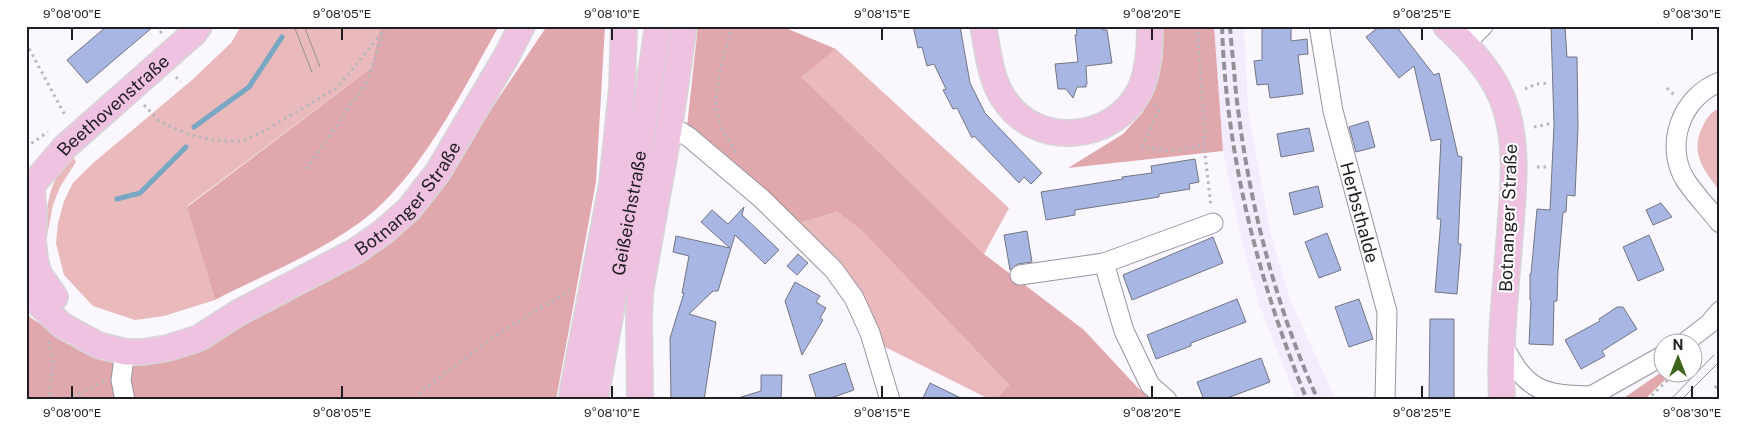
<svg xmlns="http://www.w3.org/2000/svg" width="1746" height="426" font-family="'Public Sans',sans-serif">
<rect width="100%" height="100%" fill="#faf7ff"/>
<polygon fill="#f3ecfc" points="1214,26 1244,26 1248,111 1271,235 1290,300 1336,400 1297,400 1259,304 1241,238 1223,151"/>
<g fill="#e9b9bc">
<polygon points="241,26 380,26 371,68 187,206 215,300 164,316 135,320 93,306 64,275 56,243 58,223 64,201 73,183 92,164 192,80 231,43"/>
<polygon points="836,49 1009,208 984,254 800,77"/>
<path d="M1720,108V191C1704,171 1690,153 1702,128C1705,120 1711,111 1720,108Z"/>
<path d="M71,154L76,162L60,187L53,205L46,241C44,210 50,178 71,154Z"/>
<path d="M837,212L862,231L1009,385L995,400H991L885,347C872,314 859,279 832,254C821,243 808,234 796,224Z"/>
</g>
<g fill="#e0a8ac">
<path d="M380,26H499C463,89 419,181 359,223C317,254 261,276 215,300L187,207L371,68Z"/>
<polygon points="547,26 605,26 596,182 556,400 26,400 26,312 31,318 74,345 221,337 324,282 405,230 467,145"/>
<polygon points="698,26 781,26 836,49 801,77 984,254 1084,330 1138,388 1152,400 995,400 1009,385 862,231 837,212 796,224 687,126"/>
<polygon points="1162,26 1214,26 1223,151 1068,168 1123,134 1143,112 1163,56"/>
<polygon points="1663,371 1664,374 1668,377 1644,400 1621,400"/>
</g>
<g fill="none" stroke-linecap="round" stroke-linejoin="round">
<g stroke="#78a7c4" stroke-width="5">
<polyline points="194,127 249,87 282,37"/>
<polyline points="117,199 140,193 186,147"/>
</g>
</g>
<g fill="#a8b6e3" stroke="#727682">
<polygon points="107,26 154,26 87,83 67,60"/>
<polygon points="913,26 960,26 970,83 985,113 1042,173 1031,184 1024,177 1019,183 974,136 972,138 957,108 953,109 943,90 946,89 934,64 927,66 922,47 918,48"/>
<polygon points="1076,26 1102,26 1102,30 1107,30 1112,63 1086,66 1087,84 1086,84 1086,87 1077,87 1073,98 1066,89 1058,89 1055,64 1078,62 1075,35 1077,35"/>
<polygon points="1262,26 1291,26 1291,41 1307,39 1308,54 1298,55 1303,94 1270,98 1268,84 1257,85 1254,61 1262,60"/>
<polygon points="1380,26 1396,26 1434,75 1439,73 1458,156 1462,157 1458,244 1461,244 1457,294 1435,292 1441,219 1437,219 1441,139 1431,141 1414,66 1399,78 1366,37"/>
<polygon points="1551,26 1565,26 1567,57 1577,57 1578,127 1575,196 1567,195 1566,212 1563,212 1558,271 1557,301 1554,301 1553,345 1529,344 1531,300 1530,300 1530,274 1531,274 1537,209 1550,210 1554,125"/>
<polygon points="1368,121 1375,147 1356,152 1349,127"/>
<polygon points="1309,128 1314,151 1281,157 1277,134"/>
<polygon points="1195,159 1199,182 1189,184 1190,189 1159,194 1159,197 1075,210 1075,215 1046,220 1041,192 1123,179 1122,177 1152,173 1151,166"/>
<polygon points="1318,186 1323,207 1294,215 1289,193"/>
<polygon points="1661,203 1672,217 1653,225 1646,210"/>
<polygon points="744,207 742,215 779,250 765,264 735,235 718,291 713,291 689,314 716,322 704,400 671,400 670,338 684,293 682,293 689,256 673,252 676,236 730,248 701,222 712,210 728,224"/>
<polygon points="1027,231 1032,262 1018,264 1010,270 1004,235"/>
<polygon points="1327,233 1341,270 1319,278 1305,242"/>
<polygon points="1649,235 1664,270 1638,281 1623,247"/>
<polygon points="1213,237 1223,263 1132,300 1123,275"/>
<polygon points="798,254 808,263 797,275 787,266"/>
<polygon points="795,282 820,296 816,302 826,308 820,318 823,320 802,355 785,301"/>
<polygon points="1237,299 1246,322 1191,343 1191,346 1156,359 1147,335"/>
<polygon points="1359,299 1373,339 1349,347 1335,307"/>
<polygon points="1617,307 1623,307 1637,329 1602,351 1605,356 1581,369 1565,340 1600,321 1599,319"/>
<polygon points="1430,319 1454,319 1454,400 1429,400"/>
<polygon points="1261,358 1270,382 1222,400 1204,400 1197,382"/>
<polygon points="845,363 854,390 825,400 817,400 809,375"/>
<polygon points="761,375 782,375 781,400 742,400 741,397 761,391"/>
<polygon points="930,383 965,400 922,400"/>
</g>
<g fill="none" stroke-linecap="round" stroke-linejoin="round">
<g stroke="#9994a0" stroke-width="21">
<g id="minor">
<path id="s1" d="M1319,26L1333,111L1387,312L1385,400"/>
<polyline points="1465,44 1483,26"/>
<path d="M1720,82C1682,96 1663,145 1686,181C1696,196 1709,209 1720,223"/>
<polyline points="669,129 681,132 690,138 762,199 834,270 854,298 870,333 890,400"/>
<polyline points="1104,263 1124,331 1150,385 1167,400"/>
<polyline points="1020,275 1104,263 1213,223"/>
<path d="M1502,343C1526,390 1540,395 1591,396"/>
<polyline points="1683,344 1709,324 1720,311"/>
<polyline points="125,352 121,380 125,400"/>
<polyline points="1584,400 1664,355"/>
</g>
</g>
<g stroke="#d7d6d7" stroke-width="28">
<g id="major">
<path d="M983,26C988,50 990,79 1004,99C1036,149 1114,142 1140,90C1149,71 1150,47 1150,26"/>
<path d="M1446,26C1471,49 1496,76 1506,109C1518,148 1513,192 1510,233C1506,288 1499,344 1502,400"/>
<polyline points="32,190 34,216 33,240 35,260 39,274 55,297"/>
<path id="s2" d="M26,198L35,182L65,147L194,33L199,26"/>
<path id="s3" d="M26,283L40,305L63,326L98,345L125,352H143L168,348L199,338L238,313L356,251L383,232L409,209L438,172L506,57L522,26"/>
<polyline points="571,400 612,184 622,89 624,26"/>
<path id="s4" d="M595,400L638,160L658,26"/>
<polyline points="640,400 639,318 640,292 669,129 684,26"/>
</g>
</g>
<g stroke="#b8b6bd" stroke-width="3" stroke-dasharray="2.5 4" stroke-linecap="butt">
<path d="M732,26C725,53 710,95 719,121C723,132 730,143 736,152"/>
<polyline points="1197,26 1205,132 1204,145 1211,207"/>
<polyline points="160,33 166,26"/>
<polyline points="26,43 66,117"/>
<polyline points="176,77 181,82"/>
<polyline points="1667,88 1676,97"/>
<polyline points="1525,89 1536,84 1549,83"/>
<polyline points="144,105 159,121 190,135 220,141 242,141 266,130 338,87 387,26"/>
<polyline points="1154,105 1159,110 1142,147 1172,151 1204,145"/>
<polyline points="1534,127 1553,123"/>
<polyline points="26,147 48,132"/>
<polyline points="1537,167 1549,167"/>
<polyline points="306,169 367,82 383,34"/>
<polyline points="49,341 53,360 49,400"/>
<polyline points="1715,388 1720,382"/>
<polyline points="60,400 77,395 102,382 105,381"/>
<polyline points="416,400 420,392 495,336 570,290"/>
<polyline points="1647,400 1674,374"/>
</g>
<use href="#minor" stroke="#fff" stroke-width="19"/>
<use href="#major" stroke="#eec2e0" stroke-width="25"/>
<g stroke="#939197" stroke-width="1">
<polyline points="294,26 312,72"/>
<polyline points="304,26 320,67"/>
<polyline points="1670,400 1714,355"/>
<polyline points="1681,400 1720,361"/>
</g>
<g stroke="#939197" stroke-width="4" stroke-dasharray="8 4" stroke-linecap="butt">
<path d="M1222,26C1226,155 1258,281 1307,400"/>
<path d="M1230,26C1231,45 1234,64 1235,83C1246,191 1273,301 1318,400"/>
</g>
</g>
<path fill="none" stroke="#201e22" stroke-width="2" d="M72,28V40M342,28V40M612,28V40M882,28V40M1152,28V40M1422,28V40M1692,28V40M72,386V398M342,386V398M612,386V398M882,386V398M1152,386V398M1422,386V398M1692,386V398"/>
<g text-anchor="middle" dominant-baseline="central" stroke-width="4" stroke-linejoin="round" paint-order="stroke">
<g font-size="18" fill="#201e22" stroke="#fff">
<text stroke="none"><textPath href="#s2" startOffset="128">Beethovenstraße</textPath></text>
<text stroke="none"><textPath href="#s3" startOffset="455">Botnanger Straße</textPath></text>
<text stroke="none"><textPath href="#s1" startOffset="191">Herbsthalde</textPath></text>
<text stroke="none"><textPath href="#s4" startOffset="190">Geißeichstraße</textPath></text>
<text transform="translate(1508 218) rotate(-88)">Botnanger Straße</text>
</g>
</g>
<rect width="1746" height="426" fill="none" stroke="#ffffff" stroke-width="55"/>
<g transform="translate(1678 358)"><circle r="24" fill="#ffffff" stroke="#a6a5a7"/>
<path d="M0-4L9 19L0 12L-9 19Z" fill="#3e631b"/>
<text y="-8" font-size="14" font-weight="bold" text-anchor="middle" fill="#201e22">N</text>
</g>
<rect x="28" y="28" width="1690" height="370" fill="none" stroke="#201e22" stroke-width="2"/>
<g font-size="12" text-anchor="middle" fill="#201e22">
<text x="72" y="18">9°08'00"E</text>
<text x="342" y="18">9°08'05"E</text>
<text x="612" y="18">9°08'10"E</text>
<text x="882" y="18">9°08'15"E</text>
<text x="1152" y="18">9°08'20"E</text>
<text x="1422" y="18">9°08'25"E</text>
<text x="1692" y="18">9°08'30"E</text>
<text x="72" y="417">9°08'00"E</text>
<text x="342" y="417">9°08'05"E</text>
<text x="612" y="417">9°08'10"E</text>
<text x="882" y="417">9°08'15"E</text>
<text x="1152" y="417">9°08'20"E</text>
<text x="1422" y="417">9°08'25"E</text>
<text x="1692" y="417">9°08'30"E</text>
</g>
</svg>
